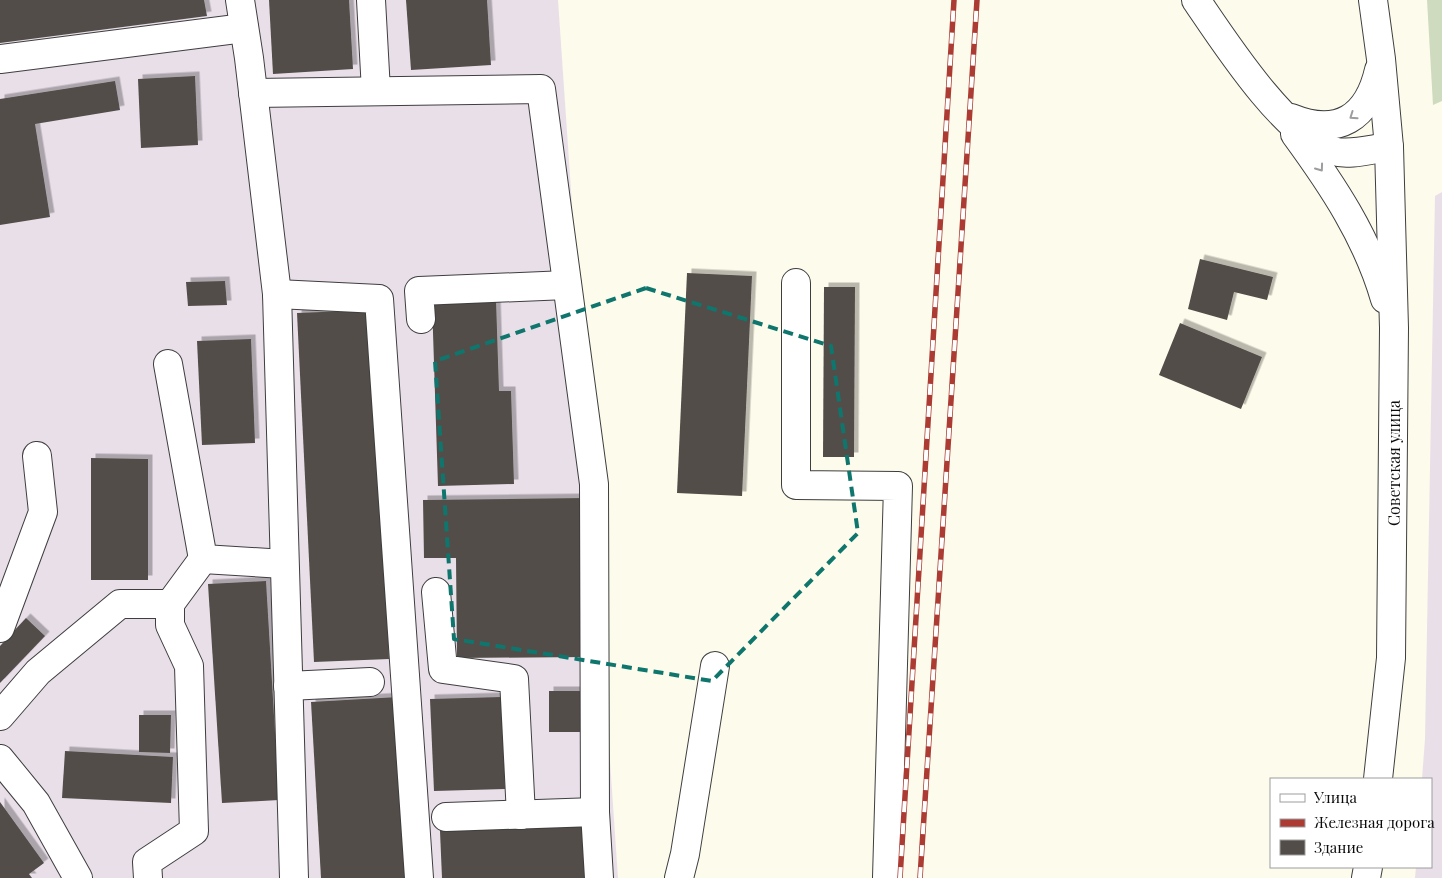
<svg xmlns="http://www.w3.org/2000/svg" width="1442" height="878" font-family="'Playfair Display',serif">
<defs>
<filter id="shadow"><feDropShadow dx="4.5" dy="-4.5" stdDeviation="0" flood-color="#0004"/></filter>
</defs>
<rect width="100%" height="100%" fill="#fdfbeb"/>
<g fill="#e9dfe9">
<polygon points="0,0 558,0 618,878 0,878"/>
<polygon points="1442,192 1442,878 1415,878 1416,867 1431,867 1431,779 1422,779 1425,739 1435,196"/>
</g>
<polygon fill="#cfdbbf" points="1427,0 1442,0 1442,101 1433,105"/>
<g fill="#524d48" filter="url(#shadow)">
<polygon points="0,0 204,0 207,16 0,43"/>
<polygon points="269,0 349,0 353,69 273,74"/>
<polygon points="406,0 487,0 491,65 411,70"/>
<polygon points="195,76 198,145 141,148 138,79"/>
<polygon points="115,81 120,110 35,124 50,217 0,225 0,99"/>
<polygon points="1200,259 1273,277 1267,300 1234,292 1227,320 1188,309"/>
<polygon points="687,273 752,276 742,496 677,493"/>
<polygon points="225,281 227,305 188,306 186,282"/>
<polygon points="824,287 855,287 854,457 823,457"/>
<polygon points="496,300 499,391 511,391 514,484 438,486 432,302"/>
<polygon points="372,310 389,659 314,662 297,313"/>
<polygon points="1180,323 1262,357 1241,409 1159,375"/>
<polygon points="251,339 255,443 202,445 197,341"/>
<polygon points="91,458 148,459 148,580 91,580"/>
<polygon points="585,498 587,657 457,658 456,558 424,558 423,500"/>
<polygon points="266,581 279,800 222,803 208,584"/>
<polygon points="26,618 45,636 0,683 0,646"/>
<rect x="549" y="691" width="33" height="41"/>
<polygon points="398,697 408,878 321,878 311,702"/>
<polygon points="501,697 505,789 434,791 430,699"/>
<polygon points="139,715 171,715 170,753 139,752"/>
<polygon points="65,751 173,757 171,803 62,798"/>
<polygon points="0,802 44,863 29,874 32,878 0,878"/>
<polygon points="592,823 595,878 442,878 440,831"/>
</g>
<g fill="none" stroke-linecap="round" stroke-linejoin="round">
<g stroke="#3e3e3e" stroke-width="30">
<g id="minor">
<polyline points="240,0 249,58 277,294 294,878"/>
<polyline points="371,0 376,91"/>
<path d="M1196,0C1224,41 1285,136 1333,151C1349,156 1372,149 1389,147"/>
<polyline points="1373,0 1381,59 1389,147 1394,328 1391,658 1378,779"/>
<polyline points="0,59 244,28"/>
<polyline points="253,93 541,89 594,484 595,812 599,878"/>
<path d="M1291,118C1338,137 1368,118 1379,70"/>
<path d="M1295,134C1333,186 1367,237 1385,299"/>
<polyline points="796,283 796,485 898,486 887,878"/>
<polyline points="277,294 379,299 419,878"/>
<polyline points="421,319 419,291 567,285"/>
<polyline points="168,364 203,559 284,564"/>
<polyline points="436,592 443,669 514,679 521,815"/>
<polyline points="0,628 43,512 37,456"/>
<polyline points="288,686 370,682"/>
<polyline points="0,716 38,672 120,604 170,604"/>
<polyline points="0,759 36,803 78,878"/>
<polyline points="446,817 595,812"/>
<polyline points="148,878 147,862 194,831 189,666 170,625 170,604 203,559"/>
<polyline points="679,878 685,854 715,666"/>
<polyline points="1366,878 1368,867"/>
</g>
</g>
<use href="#minor" stroke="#fff" stroke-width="28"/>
<g stroke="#ab3b33" stroke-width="5.5">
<g id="rail">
<polyline points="900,878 954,0"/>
<polyline points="920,878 977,0"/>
</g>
</g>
<use href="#rail" stroke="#fff" stroke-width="4" stroke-dasharray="11" stroke-linecap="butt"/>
</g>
<defs><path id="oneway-chevron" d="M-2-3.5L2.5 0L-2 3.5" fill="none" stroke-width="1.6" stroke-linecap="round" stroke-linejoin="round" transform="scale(1.25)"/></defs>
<g stroke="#9d9d9d">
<use href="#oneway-chevron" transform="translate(1353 116) rotate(145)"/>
<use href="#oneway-chevron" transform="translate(1320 168) rotate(54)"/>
</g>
<path fill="none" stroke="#0f766e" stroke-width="4" stroke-dasharray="10 6" stroke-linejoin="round" d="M646,288L831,346L858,533L712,681L454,639L435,361Z"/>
<g text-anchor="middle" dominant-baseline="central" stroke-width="5" stroke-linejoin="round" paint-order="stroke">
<g font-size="16" fill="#0b0b0b" stroke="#fff">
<text transform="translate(1393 463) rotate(-90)">Советская улица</text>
</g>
</g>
<rect x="1270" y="778" width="162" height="90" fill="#ffffff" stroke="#9d9d9d"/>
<rect x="1280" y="794" width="25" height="8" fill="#ffffff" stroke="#9d9d9d"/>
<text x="1314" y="803" font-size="15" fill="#0b0b0b">Улица</text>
<rect x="1280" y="819" width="25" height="8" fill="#ab3b33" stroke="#9d9d9d"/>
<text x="1314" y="828" font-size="15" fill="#0b0b0b">Железная дорога</text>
<rect x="1280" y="840" width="25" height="15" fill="#524d48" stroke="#9d9d9d"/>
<text x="1314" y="853" font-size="15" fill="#0b0b0b">Здание</text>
</svg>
